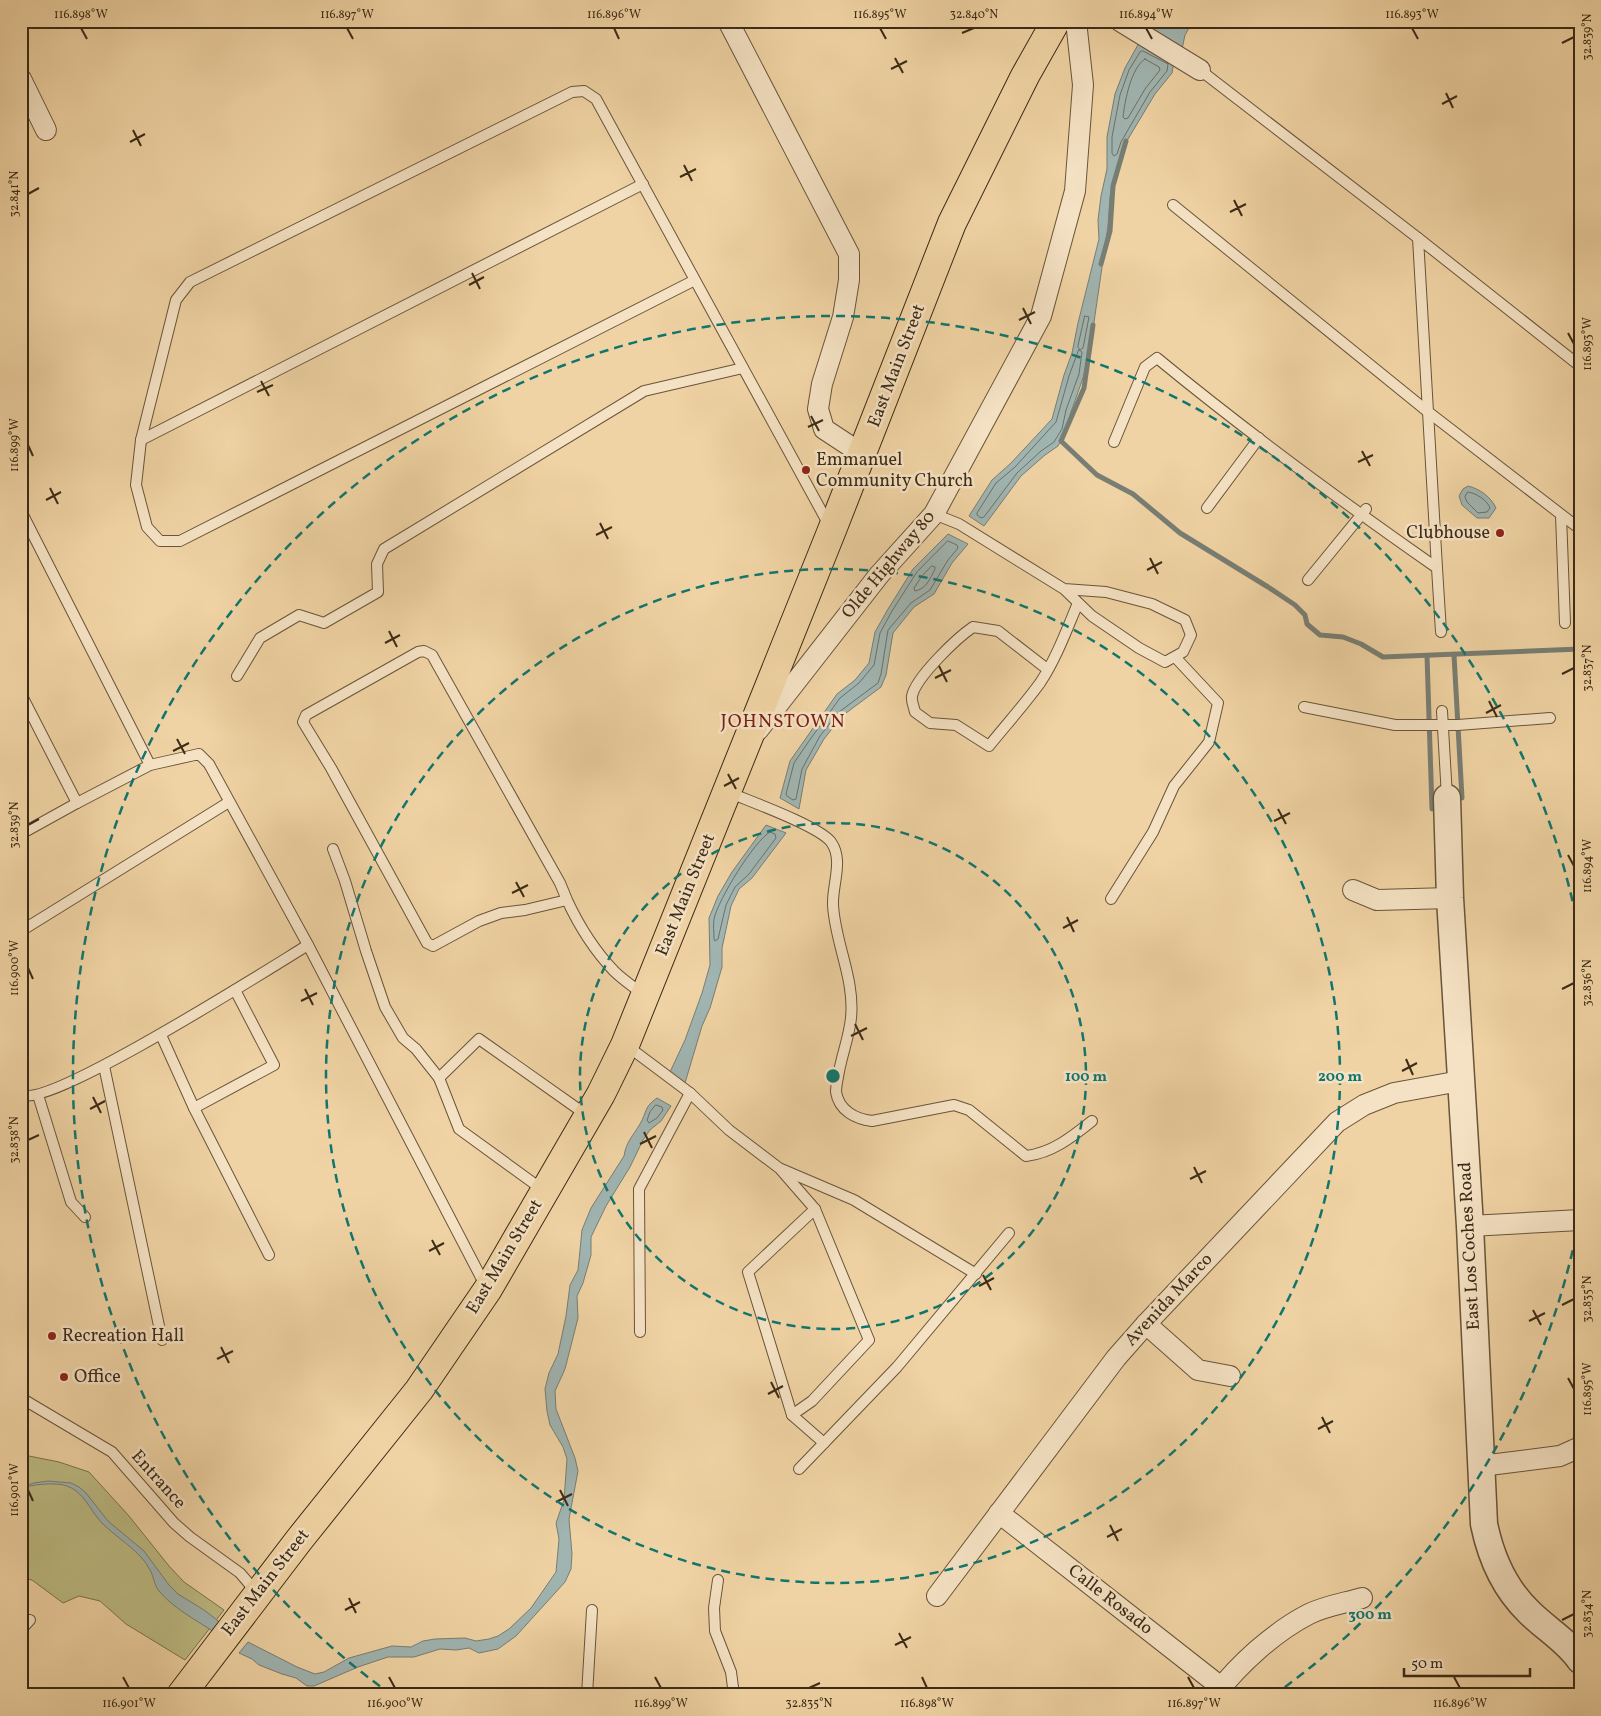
<svg xmlns="http://www.w3.org/2000/svg" width="1601" height="1716" font-family="Vollkorn,serif">
<rect width="100%" height="100%" fill="#f0d3a4"/>
<filter id="stains"><feTurbulence type="fractalNoise" baseFrequency=".004" numOctaves="4"/><feColorMatrix values="0 0 0 0 .2 0 0 0 0 .09 0 0 0 0 .02 0 0 0 .5 -.17"/></filter>
<radialGradient id="worn" r=".72"><stop offset=".6" stop-color="#630" stop-opacity="0"/><stop offset="1" stop-color="#630" stop-opacity=".3"/></radialGradient>
<polygon fill="#bdbb83" stroke="#7c734d" points="24,1455 59,1462 89,1472 129,1516 169,1566 184,1582 224,1610 185,1660 126,1624 100,1601 79,1596 63,1603 32,1580 21,1578 21,1456"/>
<g fill="#a0b5b2" stroke="#787e74">
<polygon points="1161,21 1193,21 1185,35 1182,49 1151,29"/>
<polygon points="1139,43 1174,62 1172,73 1155,94 1125,144 1110,197 1108,226 1093,329 1084,375 1071,412 1066,431 1058,446 1045,455 1021,476 984,526 969,516 992,480 1011,463 1052,419 1064,375 1072,353 1078,323 1099,239 1098,220 1101,196 1107,169 1107,137 1115,94 1125,68"/>
<path d="M1468,486C1480,489 1491,497 1496,508L1489,518H1477L1462,505L1459,496L1463,489Z"/>
<polygon points="948,534 968,544 952,563 934,594 914,607 893,633 886,675 881,687 842,716 824,739 806,770 799,809 780,798 790,761 837,694 855,680 869,663 875,632 888,609 913,569"/>
<polygon points="766,825 786,833 752,878 739,889 731,906 722,948 722,967 710,1008 702,1026 685,1083 670,1072 685,1040 702,993 710,965 709,918 718,896 732,872"/>
<path d="M657,1098L671,1106L661,1121L650,1130L643,1140L630,1167L606,1206L591,1237V1255L583,1283L577,1296L578,1318L565,1369L555,1391L556,1409L575,1458L578,1471L569,1519L572,1554L571,1569L565,1582L516,1636L498,1649L479,1653L469,1648L456,1650L440,1649L414,1657H388L358,1667L314,1686H307L296,1678L282,1674L259,1665L252,1659L239,1653L248,1642L297,1667L315,1674L324,1672L349,1658L392,1646L411,1647L423,1641L435,1639L465,1638L476,1641L489,1639L498,1636L509,1629L531,1608L556,1572L559,1539L556,1523L564,1500L567,1459L563,1447L550,1425L547,1411L545,1389L549,1373L558,1354L566,1316L570,1285L578,1270L582,1230L591,1208L624,1156C626,1142 633,1136 640,1124C647,1112 644,1107 657,1098Z"/>
<path d="M48,1481L71,1483L79,1487L86,1493L108,1521L144,1551L169,1585L178,1594L204,1610L222,1624L214,1632C196,1620 173,1608 159,1591C154,1585 154,1577 150,1570C141,1551 115,1537 101,1522C90,1510 83,1491 67,1486C56,1482 31,1484 21,1489V1487L34,1483Z"/>
</g>
<g fill="none" stroke-linecap="round" stroke-linejoin="round">
<g stroke="#6e7064" stroke-width="1">
<polygon points="1143,51 1168,64 1167,71 1150,92 1121,142 1117,154 1114,156 1112,153 1112,137 1120,95 1129,70 1140,52"/>
<path d="M1145,59L1159,67L1160,70L1145,89L1128,118L1125,119L1123,117C1125,100 1131,68 1145,59Z"/>
<polygon points="1085,316 1089,317 1083,348 1080,350 1078,347"/>
<polygon points="1079,350 1082,352 1079,374 1066,410 1062,429 1054,442 1041,451 1017,473 984,517 981,518 977,515 977,513 996,483 1015,467 1056,422 1069,376"/>
<path d="M1468,492C1476,493 1487,500 1490,508L1487,512L1478,513L1467,502L1465,497Z"/>
<polygon points="948,541 957,545 958,548 948,560 930,590 911,603 888,630 881,674 878,683 839,712 820,736 802,769 796,799 793,800 787,796 786,794 794,763 809,741 840,698 859,683 874,665 880,633 892,611 917,572"/>
<path d="M932,566L935,567V569C930,579 926,589 915,591L914,588L922,576Z"/>
<path d="M770,832L775,834L776,838L749,874L735,887L726,905L718,939L715,941L714,939C714,932 713,925 714,919C718,900 754,841 770,832Z"/>
<polygon points="656,1105 662,1107 663,1110 657,1118 649,1123 647,1120 650,1112"/>
</g>
<g stroke="#787e74" stroke-width="5">
<polyline points="1101,264 1110,231 1113,186 1126,141"/>
<polyline points="1093,325 1084,388 1061,441 1097,475 1133,494 1180,533 1268,587 1295,605 1305,615 1307,624 1320,635 1343,637 1361,644 1383,657 1580,649"/>
<polyline points="1454,655 1462,798"/>
<polyline points="1427,656 1432,809"/>
</g>
<g stroke="#68553a" stroke-width="12">
<g id="service">
<polyline points="1200,70 1418,238 1437,568"/>
<polyline points="1173,205 1427,411 1580,529"/>
<polyline points="1418,238 1580,366"/>
<polyline points="695,280 180,541 160,541 147,527 136,485 141,440 176,300 190,282 572,92 584,91 596,99 829,525"/>
<polyline points="141,440 643,184"/>
<path d="M1114,442L1145,367L1157,358C1247,432 1341,501 1437,568L1441,632"/>
<polyline points="1207,508 1259,438"/>
<polyline points="21,511 150,765"/>
<polyline points="934,514 959,524 1064,589 1106,592 1152,604 1185,620 1191,635 1183,652 1165,662 1139,648 1092,616 1064,589"/>
<polyline points="1561,515 1565,623"/>
<polyline points="1308,580 1366,509"/>
<path d="M1047,669L998,631L973,627C957,638 916,677 912,696C911,701 914,707 915,712L930,723L956,725L989,746C1006,725 1024,705 1040,683C1056,659 1067,629 1078,603"/>
<polyline points="237,676 260,638 299,615 324,623 378,592 377,564 384,549 644,391 743,368"/>
<polyline points="21,694 77,803"/>
<polyline points="1304,707 1395,725 1458,725 1550,718"/>
<polyline points="1442,711 1447,797"/>
<path d="M728,792C749,801 819,826 831,842C844,860 832,885 833,905C835,943 855,979 851,1018C849,1038 841,1057 838,1077C837,1082 836,1088 836,1092C839,1111 856,1119 872,1121L954,1105L969,1110L1026,1156C1052,1153 1072,1137 1092,1121"/>
<polyline points="21,834 77,803 150,765 199,754 209,764 308,945 486,1287"/>
<polyline points="333,849 345,881 366,951 385,1007 403,1038 416,1049 439,1078"/>
<polyline points="1111,899 1153,832 1174,786 1209,742 1218,703 1175,657"/>
<path d="M567,900L560,883L432,655L424,651L418,652L306,715L303,722L331,768L427,943L433,946L479,921L501,913L525,910L567,900C579,926 594,950 614,971C623,980 634,987 644,995"/>
<polyline points="21,931 229,802"/>
<polyline points="161,1035 194,1108 269,1255"/>
<polyline points="626,1045 690,1093 729,1130 779,1168 854,1200 976,1274"/>
<polyline points="104,1066 162,1340"/>
<path d="M21,1095C51,1108 270,968 308,945"/>
<polyline points="38,1095 71,1202 85,1217"/>
<polyline points="194,1108 274,1065 235,990"/>
<polyline points="781,1170 815,1209 748,1272 792,1415 824,1443"/>
<polyline points="543,1190 459,1129 439,1078 479,1039 588,1116"/>
<polyline points="640,1332 639,1189 690,1093"/>
<polyline points="21,1398 112,1452 174,1523 190,1537 240,1573 252,1587 253,1594"/>
<polyline points="792,1415 812,1401 869,1340 815,1209"/>
<polyline points="799,1469 897,1367 1009,1233"/>
<polyline points="718,1580 714,1608 715,1631 731,1672 734,1695"/>
<polyline points="21,1630 30,1620"/>
<polyline points="587,1695 592,1610"/>
</g>
</g>
<g stroke="#68553a" stroke-width="22">
<g id="minor">
<polyline points="728,21 849,254 849,280 843,317 822,384 818,409 824,429 862,454"/>
<polyline points="1120,21 1200,70"/>
<polyline points="21,79 46,130"/>
<polyline points="758,730 879,575 934,514 1041,316 1075,191 1083,85 1076,21"/>
<polyline points="1353,890 1377,900 1450,898"/>
<polyline points="1470,1226 1580,1220"/>
<polyline points="1146,1324 1198,1370 1230,1376"/>
<polyline points="1481,1466 1560,1456 1580,1447"/>
<polyline points="999,1513 1221,1687"/>
<polyline points="937,1596 1116,1358 1146,1324 1337,1122 1364,1105 1394,1093 1460,1081"/>
<path d="M1215,1695C1239,1664 1274,1632 1309,1614C1325,1606 1345,1603 1362,1598"/>
</g>
</g>
<g stroke="#68553a" stroke-width="29">
<path id="tertiary" d="M1447,798L1450,898L1470,1226L1484,1524C1491,1558 1504,1588 1529,1612C1546,1629 1566,1640 1580,1660"/>
</g>
<g stroke="#3b2b17" stroke-width="30">
<polyline id="primary" points="181,1695 299,1540 419,1390 488,1289 601,1094 625,1045 832,530 952,223 1025,76 1056,21"/>
</g>
<use href="#service" stroke="#f5e2c4" stroke-width="10"/>
<use href="#minor" stroke="#f5e2c4" stroke-width="20"/>
<use href="#tertiary" stroke="#f5e2c4" stroke-width="26"/>
<use href="#primary" stroke="#f0d3a4" stroke-width="28"/>
</g>
<path fill="none" stroke="#3b2b17" stroke-width="2" d="M81,28L87,39M347,28L353,39M614,28L619,39M880,28L886,39M1146,28L1152,39M1412,28L1418,39M962,33L974,28M1562,43L1574,37M895,58L903,73M891,69L907,61M1446,93L1453,108M1442,104L1457,96M133,130L141,146M130,142L145,134M684,165L692,181M680,177L696,169M28,194L39,188M1234,200L1242,216M1230,212L1246,204M472,273L480,289M469,285L484,277M1023,308L1031,324M1019,320L1035,312M1568,333L1574,344M261,381L269,396M257,392L273,385M811,416L819,431M808,427L823,420M28,445L33,456M1362,451L1370,466M1358,462L1373,455M50,488L58,504M46,500L61,492M600,523L608,539M596,535L612,527M1150,558L1158,574M1147,570L1162,562M389,631L397,647M385,643L400,635M939,666L947,682M1562,674L1574,668M935,678L951,670M1489,701L1497,717M1486,713L1501,705M177,739L185,754M173,751L189,743M728,774L736,789M724,786L739,778M1278,809L1286,824M1274,821L1290,813M28,825L39,819M1568,855L1574,866M516,882L524,897M512,893L528,885M1067,917L1074,932M1063,928L1078,920M28,968L33,979M305,989L313,1005M1562,989L1574,983M301,1001L317,993M855,1024L863,1040M851,1036L867,1028M1406,1059L1413,1075M1402,1071L1417,1063M93,1097L101,1113M90,1109L105,1101M644,1132L652,1148M28,1140L39,1135M640,1144L656,1136M1194,1167L1202,1183M1190,1179L1206,1171M432,1240L440,1255M429,1251L444,1243M983,1275L991,1290M979,1286L994,1278M1562,1305L1574,1299M1533,1310L1541,1325M1529,1321L1545,1313M221,1347L229,1363M217,1359L233,1351M1568,1378L1574,1389M771,1382L779,1398M768,1394L783,1386M1322,1417L1330,1433M1318,1429L1333,1421M28,1490L33,1501M560,1490L568,1506M556,1502L572,1494M1110,1525L1118,1541M1107,1537L1122,1529M349,1598L356,1613M345,1610L360,1602M1562,1620L1574,1614M899,1633L907,1648M895,1645L911,1637M123,1677L129,1688M389,1677L395,1688M655,1677L661,1688M922,1677L927,1688M1188,1677L1194,1688M1454,1677L1460,1688M809,1688L820,1683"/>
<g fill="none" stroke="#0f766e" stroke-width="2.5" stroke-dasharray="9 6">
<circle cx="833" cy="1076" r="253"/>
<circle cx="833" cy="1076" r="507"/>
<path d="M1579 1221A760 760 0 0 1 1274 1695M392 1695A760 760 0 1 1 1579 931"/>
</g>
<g fill="#8f2418" stroke="#f5e2c4" stroke-width="2">
<circle cx="806" cy="470" r="5"/>
<circle cx="1500" cy="533" r="5"/>
<circle cx="52" cy="1336" r="5"/>
<circle cx="64" cy="1377" r="5"/>
</g>
<g text-anchor="middle" dominant-baseline="central" stroke-width="5" stroke-linejoin="round" paint-order="stroke">
<g font-size="18" fill="#3b2b17" stroke="#f5e2c4">
<text transform="translate(897 366) rotate(-69)">East Main Street</text>
<text transform="translate(889 565) rotate(-50)">Olde Highway 80</text>
<text transform="translate(686 895) rotate(-68)">East Main Street</text>
<text transform="translate(1470 1246) rotate(-93)">East Los Coches Road</text>
<text transform="translate(505 1257) rotate(-59)">East Main Street</text>
<text transform="translate(1169 1300) rotate(-47)">Avenida Marco</text>
<text transform="translate(158 1480) rotate(48)">Entrance</text>
<text transform="translate(266 1583) rotate(-52)">East Main Street</text>
<text transform="translate(1110 1600) rotate(38)">Calle Rosado</text>
</g>
<g font-size="18" fill="#3b2b17" stroke="#f5e2c4" text-anchor="start">
<text x="816" y="460">Emmanuel<tspan x="816" dy="21">Community Church</tspan></text>
<text x="1490" y="533" text-anchor="end">Clubhouse</text>
<text x="62" y="1336">Recreation Hall</text>
<text x="74" y="1377">Office</text>
</g>
<g font-size="19" letter-spacing="1" fill="#7a1f14" stroke="#f5e2c4">
<text x="783" y="722">JOHNSTOWN</text>
</g>
</g>
<circle cx="833" cy="1076" r="8" fill="#0f766e" stroke="#f5e2c4" stroke-width="2.5"/>
<g font-size="15" text-anchor="middle" font-weight="bold" fill="#0f766e" stroke="#f5e2c4" stroke-width="5" stroke-linejoin="round" paint-order="stroke">
<text x="1086" y="1081">100 m</text>
<text x="1340" y="1081">200 m</text>
<text x="1370" y="1619">300 m</text>
</g>
<rect width="1601" height="1716" fill="none" stroke="#f0d3a4" stroke-width="55"/>
<path d="M1404 1668v8h126v-8" fill="none" stroke="#3b2b17" stroke-width="2.5"/>
<text x="1411" y="1668" font-size="15" fill="#3b2b17" stroke="#f5e2c4" stroke-width="4" paint-order="stroke">50 m</text>
<rect x="28" y="28" width="1546" height="1660" fill="none" stroke="#3b2b17" stroke-width="2"/>
<g font-size="12" text-anchor="middle" fill="#3b2b17">
<text x="81" y="18">116.898°W</text>
<text x="347" y="18">116.897°W</text>
<text x="614" y="18">116.896°W</text>
<text x="880" y="18">116.895°W</text>
<text x="974" y="18">32.840°N</text>
<text x="1146" y="18">116.894°W</text>
<text x="1412" y="18">116.893°W</text>
<text transform="translate(1587 37) rotate(-90)" y="4">32.839°N</text>
<text transform="translate(14 194) rotate(-90)" y="4">32.841°N</text>
<text transform="translate(1587 344) rotate(-90)" y="4">116.893°W</text>
<text transform="translate(14 445) rotate(-90)" y="4">116.899°W</text>
<text transform="translate(1587 668) rotate(-90)" y="4">32.837°N</text>
<text transform="translate(14 825) rotate(-90)" y="4">32.839°N</text>
<text transform="translate(1587 866) rotate(-90)" y="4">116.894°W</text>
<text transform="translate(14 968) rotate(-90)" y="4">116.900°W</text>
<text transform="translate(1587 983) rotate(-90)" y="4">32.836°N</text>
<text transform="translate(14 1140) rotate(-90)" y="4">32.838°N</text>
<text transform="translate(1587 1299) rotate(-90)" y="4">32.835°N</text>
<text transform="translate(1587 1389) rotate(-90)" y="4">116.895°W</text>
<text transform="translate(14 1490) rotate(-90)" y="4">116.901°W</text>
<text transform="translate(1587 1614) rotate(-90)" y="4">32.834°N</text>
<text x="129" y="1707">116.901°W</text>
<text x="395" y="1707">116.900°W</text>
<text x="661" y="1707">116.899°W</text>
<text x="809" y="1707">32.835°N</text>
<text x="927" y="1707">116.898°W</text>
<text x="1194" y="1707">116.897°W</text>
<text x="1460" y="1707">116.896°W</text>
</g>
<rect width="100%" height="100%" filter="url(#stains)"/>
<rect width="100%" height="100%" fill="url(#worn)"/>
</svg>
